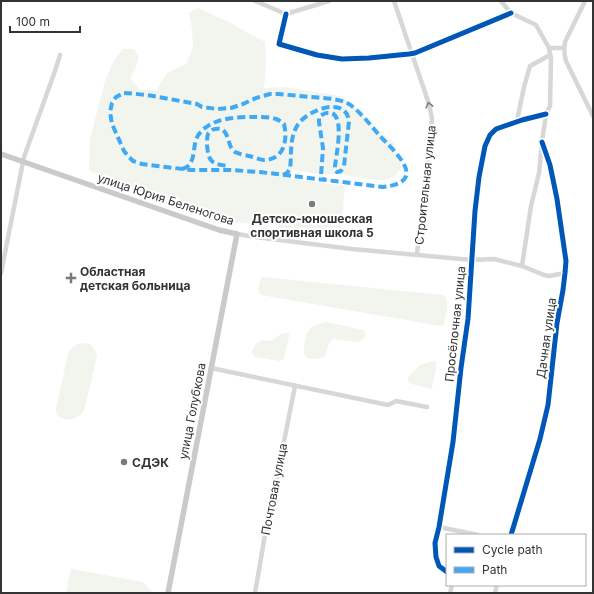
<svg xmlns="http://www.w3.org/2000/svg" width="594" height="594" font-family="Inter,sans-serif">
<rect width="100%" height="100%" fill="#fff"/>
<g fill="#f1f5ed">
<polygon points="198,8 231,23 244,31 265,42 266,65 264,88 284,87 341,96 394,143 401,167 396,175 385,180 376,180 344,175 312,173 293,170 285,178 345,186 340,240 278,233 279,221 265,225 223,221 191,210 156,200 116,184 89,170 90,139 105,81 114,60 123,49 134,49 139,57 136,67 130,78 139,89 156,91 167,73 186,64 193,48 192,29 189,13"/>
<path d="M262,277L443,295C452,301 445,316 444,325L441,326L261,295L259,293C258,288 259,281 262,277Z"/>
<path d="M326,322L364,330L365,333V337L359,342H356L332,339L328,346L325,356C320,359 309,362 305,355C303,352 305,337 307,333C308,331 311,327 313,326C317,324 322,323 326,322Z"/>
<path d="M285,333H289V336L284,358L280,361L255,357L252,352C256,341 260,339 271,341L281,334Z"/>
<path d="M82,343L90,344L95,350L97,356L84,411C76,419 69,422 59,417L56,411V408L68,354C71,347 75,345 82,343Z"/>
<polygon points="433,361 437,363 432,388 431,389 412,384 408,381 408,377 420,365"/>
<polygon points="71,569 143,582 153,593 66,593"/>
</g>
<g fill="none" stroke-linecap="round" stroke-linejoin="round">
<g stroke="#d7d7d7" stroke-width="4.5">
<polyline points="255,1 286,14 329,1"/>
<polyline points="394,1 429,104 432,118 417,254"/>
<polyline points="501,1 511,13 536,25 549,48 551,59 550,106 546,114 542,142 539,173 531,206 522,266"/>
<path d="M585,1L565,42C564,49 564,55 566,61L593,116"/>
<polyline points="286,14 279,44 317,55 342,59 369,58 409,54 415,53 511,13"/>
<polyline points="549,48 564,48"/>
<polyline points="517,121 524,87 530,66 550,55"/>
<polyline points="237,234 255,237 352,249 472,260 494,259 522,266 544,275 549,276 565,273"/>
<polyline points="1,273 24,157 55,71 60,55"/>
<polyline points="211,368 388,405 396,401 427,407"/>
<polyline points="439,527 478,535"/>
<polyline points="511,535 540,439 548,405 557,323 563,290 565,273 566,261 557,199 550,165 542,142"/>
<polyline points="447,572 439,566 436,557 435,543 439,527 453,442 461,368 468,319 475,211 479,177 485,146 490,135 496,129 522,120 546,114"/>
<polyline points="255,593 267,523 271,507 295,386"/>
<polyline points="450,593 452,585"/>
<polyline points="495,593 497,585"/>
</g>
<polyline stroke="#cacaca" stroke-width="5.5" points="1,154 219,230 237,234 168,593"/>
<g stroke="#3fa9f5" stroke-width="4" stroke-dasharray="8 4" stroke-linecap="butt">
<path d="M124,93C148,94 173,100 197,104L202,107L217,109L231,108L243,104L256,98L270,94H278C289,95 300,96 311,97C322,98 334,98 345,102C357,107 371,126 380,136C396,153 429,182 383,187L260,172L230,170H191L166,167L142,164L133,161L129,157L124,151L112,124L110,112L112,103L116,97Z"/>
<path d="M182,169C184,168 187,168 188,166C196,160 192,143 199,134C212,117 238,117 257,117C263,117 270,117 276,119C279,120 281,122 284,124C288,140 284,160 264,160C260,160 254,157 249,156C245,155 239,154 235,152C226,147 231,126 215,129C213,129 210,131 208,134C206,139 207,156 211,160C215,165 222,165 228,166"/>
<path d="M283,175L287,173L290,169C292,154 289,140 297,126C306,110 346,95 349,121L344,166C342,170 341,172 337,172L335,170V166C336,156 345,116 331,113C326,112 323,114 319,117V122L323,148L321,176L323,179L326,180"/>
</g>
<g stroke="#fff" stroke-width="8">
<g id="cycleway">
<polyline points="286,14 279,44 317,55 342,59 369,58 409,54 415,53 511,13"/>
<polyline points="511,535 540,439 548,405 557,323 563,290 565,273 566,261 557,199 550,165 542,142"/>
<polyline points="447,572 439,566 436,557 435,543 439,527 453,442 461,368 468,319 475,211 479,177 485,146 490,135 496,129 522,120 546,114"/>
</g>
</g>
<use href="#cycleway" stroke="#0057b8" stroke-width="5"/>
</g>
<defs><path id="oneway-chevron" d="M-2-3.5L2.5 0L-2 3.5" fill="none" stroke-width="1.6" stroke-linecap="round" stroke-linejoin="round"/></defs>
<use stroke="#7d7d7d" href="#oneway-chevron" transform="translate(429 105) rotate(-104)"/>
<g fill="#7a7a7a" stroke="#fff" stroke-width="1.5">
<circle cx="312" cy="204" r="4"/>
<path d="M69 272h4v4h4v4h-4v4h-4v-4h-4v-4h4z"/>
<circle cx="124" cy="462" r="4"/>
</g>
<g text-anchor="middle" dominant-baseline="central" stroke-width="4" stroke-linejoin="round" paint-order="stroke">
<g font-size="12" fill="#333" stroke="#fff">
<text transform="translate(425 185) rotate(-84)">Строительная улица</text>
<text transform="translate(166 199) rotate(18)">улица Юрия Беленогова</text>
<text transform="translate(455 324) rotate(-84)">Просёлочная улица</text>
<text transform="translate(546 338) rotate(-82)">Дачная улица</text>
<text transform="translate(192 411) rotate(-79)">улица Голубкова</text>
<text transform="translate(274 489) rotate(-79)">Почтовая улица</text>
</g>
<g font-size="12" font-weight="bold" fill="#333" stroke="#fff" text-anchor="start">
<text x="312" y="218" text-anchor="middle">Детско-юношеская<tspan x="312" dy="14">спортивная школа 5</tspan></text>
<text x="80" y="271">Областная<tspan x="80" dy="14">детская больница</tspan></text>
<text x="132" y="462">СДЭК</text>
</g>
</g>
<rect width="594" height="594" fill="none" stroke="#333333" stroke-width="4"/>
<rect x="446" y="534" width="140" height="52" fill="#ffffff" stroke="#adadad"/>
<rect x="454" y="547" width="20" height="6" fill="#0057b8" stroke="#adadad"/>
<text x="482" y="554" font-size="12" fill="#333333">Cycle path</text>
<rect x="454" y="567" width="20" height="6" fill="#3fa9f5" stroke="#adadad"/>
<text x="482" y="574" font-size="12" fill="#333333">Path</text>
<path d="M10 26v6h70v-6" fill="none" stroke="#333333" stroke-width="2"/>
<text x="16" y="26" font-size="12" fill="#333333" stroke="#ffffff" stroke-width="3" paint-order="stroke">100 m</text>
</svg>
